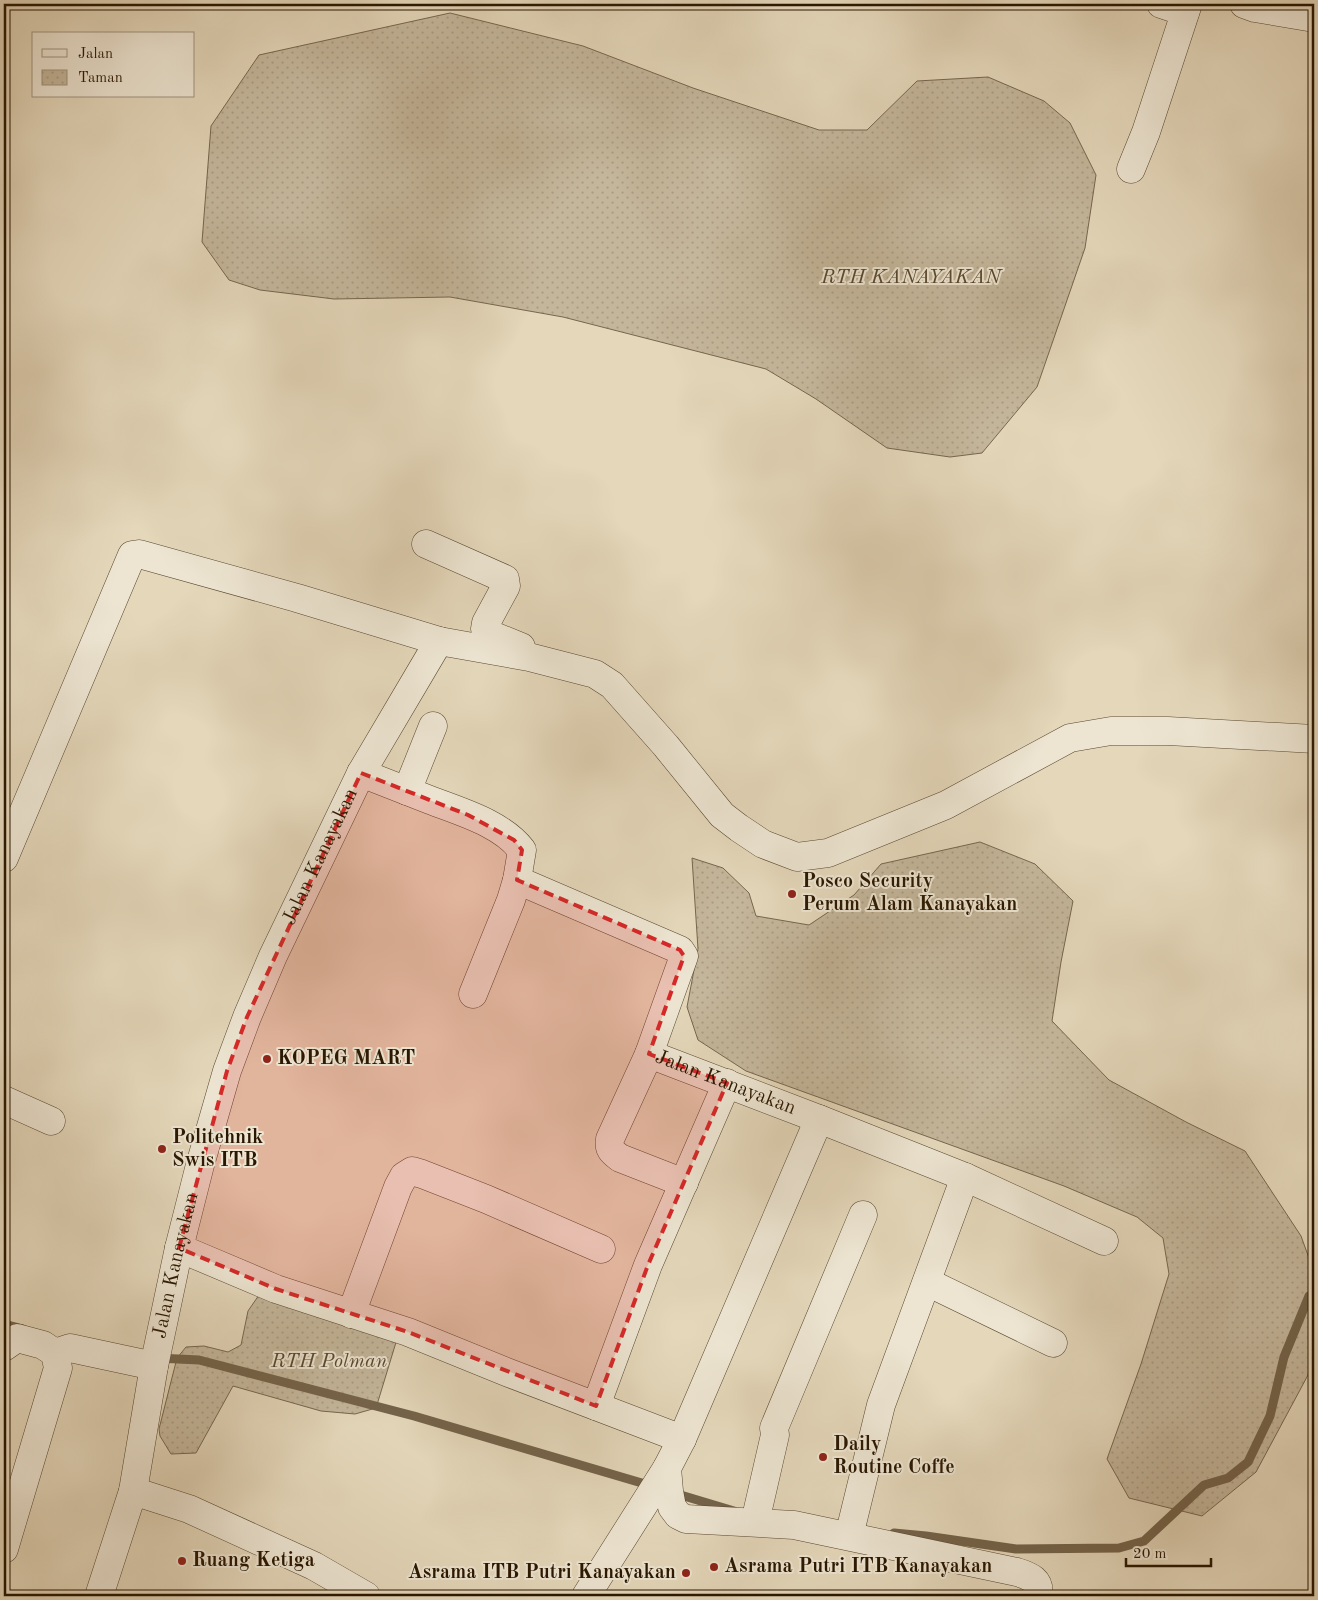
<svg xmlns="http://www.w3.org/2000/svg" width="1318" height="1600" font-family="'Old Standard TT',serif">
<defs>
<pattern id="park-dots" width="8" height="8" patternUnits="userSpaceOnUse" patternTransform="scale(1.25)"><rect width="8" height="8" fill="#c4b69b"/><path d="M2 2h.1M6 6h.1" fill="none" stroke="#a99c84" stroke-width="1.8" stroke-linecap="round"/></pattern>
</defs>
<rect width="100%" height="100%" fill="#e4d7ba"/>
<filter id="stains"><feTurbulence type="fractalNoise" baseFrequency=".004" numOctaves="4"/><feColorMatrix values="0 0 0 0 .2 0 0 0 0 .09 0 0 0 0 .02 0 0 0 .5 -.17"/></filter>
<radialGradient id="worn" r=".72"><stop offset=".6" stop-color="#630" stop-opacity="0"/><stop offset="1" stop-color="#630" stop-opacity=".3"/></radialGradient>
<g fill="url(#park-dots)" stroke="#77664e">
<polygon points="450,13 583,46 693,88 819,130 867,130 917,81 988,77 1044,101 1070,123 1096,175 1085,248 1037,387 982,453 950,457 887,448 816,399 766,369 563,317 450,297 334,299 260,290 229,280 202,242 211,126 259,55"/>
<polygon points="980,842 1035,864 1073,901 1061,962 1052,1021 1109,1080 1186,1122 1245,1151 1301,1236 1314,1272 1314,1333 1308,1375 1256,1472 1202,1516 1129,1498 1107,1459 1141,1364 1169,1274 1163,1238 1137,1217 1064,1186 746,1071 698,1040 687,1007 698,949 692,858 723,868 749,893 756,916 809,925 854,895 881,864"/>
<polygon points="259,1295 397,1339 376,1408 355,1414 321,1411 233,1386 196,1453 171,1454 160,1436 159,1429 177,1358 186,1347 204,1346 228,1352 241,1345 248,1311"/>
</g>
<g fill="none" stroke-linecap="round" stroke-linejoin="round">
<g stroke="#74634a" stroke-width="9">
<polyline points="4,1324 23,1329"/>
<polyline points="157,1358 199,1360 414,1416 652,1486"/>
<polyline points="674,1493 734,1511"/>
<polyline points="894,1533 926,1536 1016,1549 1119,1548 1144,1541 1204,1485 1228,1478 1248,1462 1270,1416 1284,1357 1309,1296 1314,1294"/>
</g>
<g stroke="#58472f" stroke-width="29">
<g id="minor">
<polyline points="1161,4 1185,12"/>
<polyline points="1244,4 1255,8 1314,18"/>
<polyline points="1131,169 1146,132 1188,4"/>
<polyline points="426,544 505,579 506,586 486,623 485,629 489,634 521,647"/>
<path id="s1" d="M361,773C384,782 407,791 430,800C461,812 501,823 522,850L517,880L680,950L684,956L649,1054L819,1119"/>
<polyline points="407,791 433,726"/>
<polyline points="4,858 132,555 139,554 297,598 439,641"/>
<polyline points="473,994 511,900 517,880"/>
<path d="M649,1054L610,1139C608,1149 612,1152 620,1158L684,1183"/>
<polyline points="4,1100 51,1121"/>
<polyline points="179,1248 276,1289 408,1332 509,1373 682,1439"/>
<polyline points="927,1282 1053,1343"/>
<polyline points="351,1314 398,1187 404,1176 412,1171 422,1174 486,1199 601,1249"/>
<polyline points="4,1347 17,1338 43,1345 55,1353 58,1368 4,1549"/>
<polyline points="55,1353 70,1348 154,1366"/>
<polyline points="596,1406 648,1265 727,1083"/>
<polyline points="133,1491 189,1509 314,1566 366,1596"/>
<polyline points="755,1522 775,1435 774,1428 863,1215"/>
<polyline points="849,1536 881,1405 965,1177"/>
<path id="s2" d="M99,1596L133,1491L154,1366L179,1248L200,1165L227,1071L247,1017L273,956L361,773L439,641L529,657L595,674L612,685L666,746L722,815L739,828L763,844L797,857L828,853L946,805L1070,738L1111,731H1168L1314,739"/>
<polyline points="586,1596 667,1468"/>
<path d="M1038,1596C1041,1580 1030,1576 1017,1572L794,1525L686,1519L678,1515L672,1507L669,1491L667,1468L682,1439L819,1119L965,1177L1104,1241"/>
</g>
</g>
<use href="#minor" stroke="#ede5d2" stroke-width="28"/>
</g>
<path fill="#d62828" fill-opacity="0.2" stroke="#d62828" stroke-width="4" stroke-dasharray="10 6" stroke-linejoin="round" d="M361,773L468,815L514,840L522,850L517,880L680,950L684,956L649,1054L727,1083L648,1265L596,1406L408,1332L276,1289L179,1248L227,1071L247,1017Z"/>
<g fill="#8f2418" stroke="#ede5d2" stroke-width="2">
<circle cx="792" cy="894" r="5"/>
<circle cx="267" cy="1059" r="5"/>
<circle cx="162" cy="1149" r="5"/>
<circle cx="823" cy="1457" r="5"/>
<circle cx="182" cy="1561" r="5"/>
<circle cx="714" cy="1567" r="5"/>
<circle cx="686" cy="1573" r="5"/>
</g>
<g text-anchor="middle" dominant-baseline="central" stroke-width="4" stroke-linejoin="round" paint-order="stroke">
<g font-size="20" font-style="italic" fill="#58472f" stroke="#ede5d2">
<text x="911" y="278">RTH KANAYAKAN</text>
<text x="329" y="1362">RTH Polman</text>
</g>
<g font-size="20" fill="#2a1701" stroke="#ede5d2">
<text stroke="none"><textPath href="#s2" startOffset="775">Jalan Kanayakan</textPath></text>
<text stroke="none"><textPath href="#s1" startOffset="581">Jalan Kanayakan</textPath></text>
<text stroke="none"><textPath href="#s2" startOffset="340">Jalan Kanayakan</textPath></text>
</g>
<g font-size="20" font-weight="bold" fill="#2a1701" stroke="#ede5d2" text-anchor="start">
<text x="802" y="882">Posco Security<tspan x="802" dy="23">Perum Alam Kanayakan</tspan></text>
<text x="277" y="1059">KOPEG MART</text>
<text x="172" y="1138">Politehnik<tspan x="172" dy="23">Swis ITB</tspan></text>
<text x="833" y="1445">Daily<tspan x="833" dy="23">Routine Coffe</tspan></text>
<text x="192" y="1561">Ruang Ketiga</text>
<text x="724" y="1567">Asrama Putri ITB Kanayakan</text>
<text x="676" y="1573" text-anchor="end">Asrama ITB Putri Kanayakan</text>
</g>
</g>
<rect width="1318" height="1600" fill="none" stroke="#e4d7ba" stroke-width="20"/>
<rect x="5" y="5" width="1308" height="1590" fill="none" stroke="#2a1701" stroke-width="2.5"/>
<rect x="10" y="10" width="1298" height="1580" fill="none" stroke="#2a1701"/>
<rect x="32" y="32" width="162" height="65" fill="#ede5d2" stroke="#9f937e"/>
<rect x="42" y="49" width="25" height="8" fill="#ede5d2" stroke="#9f937e"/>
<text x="78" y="58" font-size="15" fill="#2a1701">Jalan</text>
<rect x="42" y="70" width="25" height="15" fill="url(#park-dots)" stroke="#9f937e"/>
<text x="78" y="82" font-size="15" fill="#2a1701">Taman</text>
<path d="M1126 1558v8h85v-8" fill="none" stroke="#2a1701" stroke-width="2.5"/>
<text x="1133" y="1558" font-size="15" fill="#2a1701" stroke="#ede5d2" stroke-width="4" paint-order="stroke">20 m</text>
<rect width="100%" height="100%" filter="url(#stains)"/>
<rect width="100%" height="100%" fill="url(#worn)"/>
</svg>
